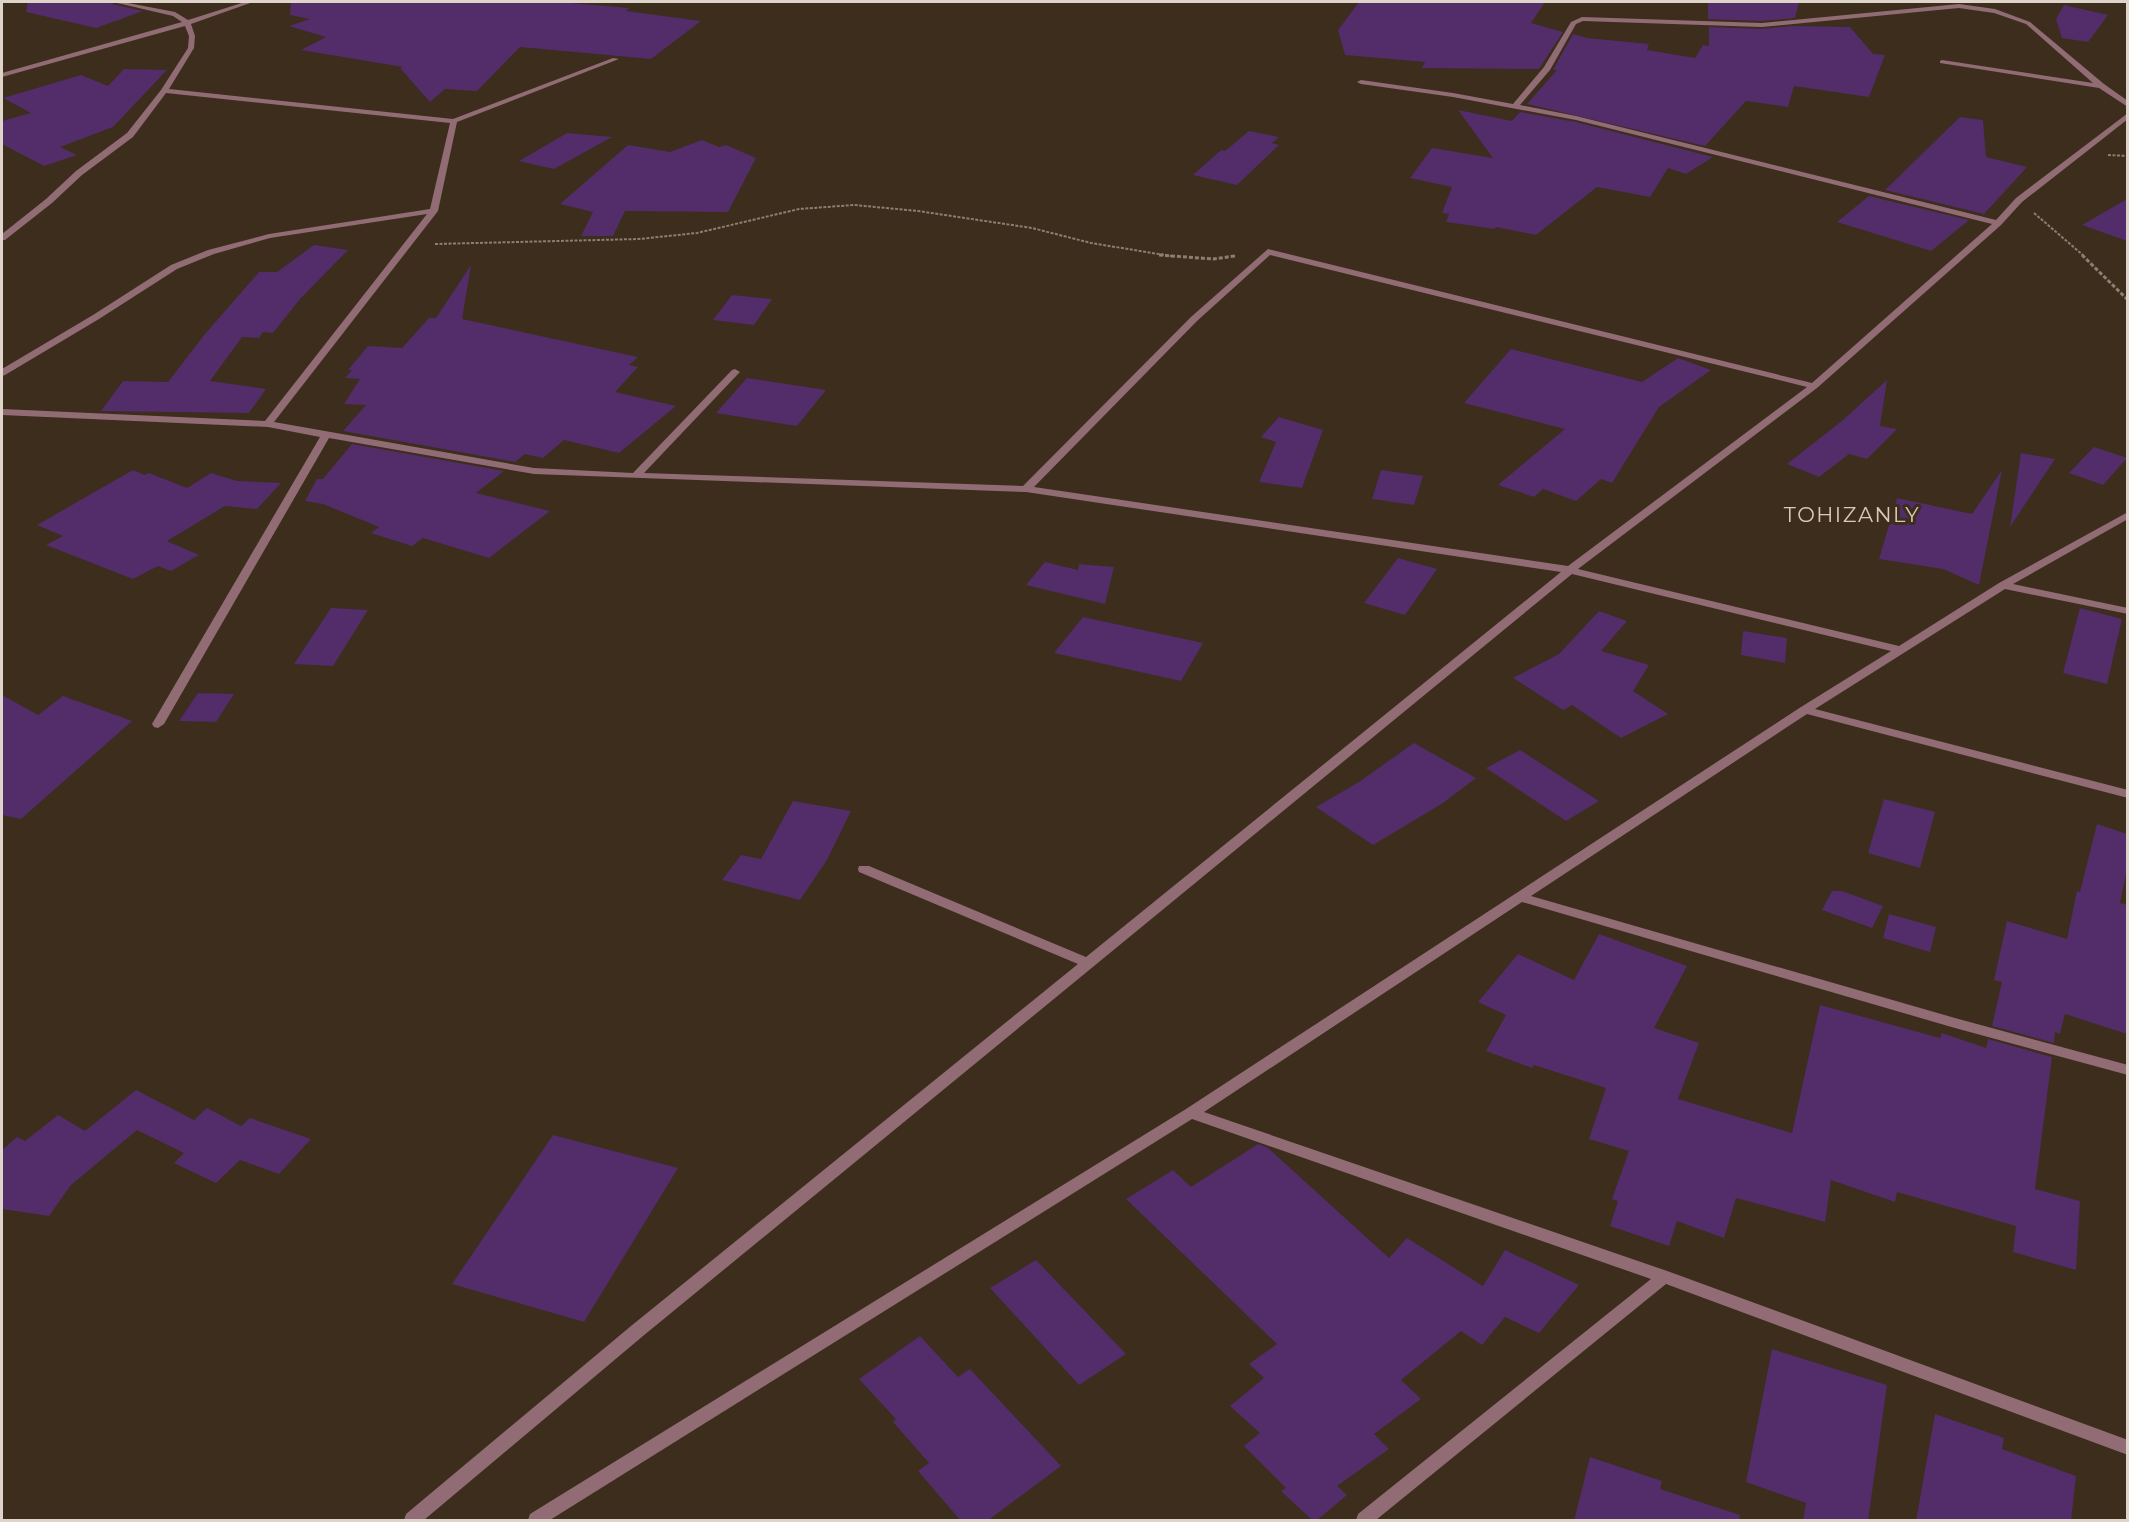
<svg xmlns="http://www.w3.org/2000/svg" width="2129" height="1522" font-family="Montserrat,sans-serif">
<rect width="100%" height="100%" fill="#3c2d1c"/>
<g fill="#532c6a">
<polygon points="28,2 111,2 112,4 143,11 96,28 26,12"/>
<polygon points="291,2 558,2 629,8 626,11 701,21 651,59 520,47 477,91 445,89 430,102 400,68 403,67 301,50 326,37 289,26 310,19 290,15"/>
<polygon points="1359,2 1545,2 1531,23 1563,32 1539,69 1422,68 1425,62 1345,55 1338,30"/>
<polygon points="1708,2 1799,2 1795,18 1762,21 1708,19"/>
<polygon points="2064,5 2108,15 2088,42 2062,38 2056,19"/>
<polygon points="1792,26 1850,27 1873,54 1885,55 1869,97 1794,86 1788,107 1746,101 1705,146 1527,104 1557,70 1553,70 1573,34 1587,38 1649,44 1647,50 1695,58 1703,45 1709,46 1709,27 1762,29"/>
<polygon points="124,69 167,70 113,127 60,147 77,155 44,166 2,144 2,121 31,113 3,98 81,75 108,86"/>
<polygon points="1458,110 1512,121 1520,112 1576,122 1713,157 1686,174 1668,168 1650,197 1597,187 1536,235 1496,227 1495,229 1446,222 1449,214 1442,213 1452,187 1410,178 1432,148 1493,158"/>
<polygon points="1960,117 1983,120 1986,157 2027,167 1984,214 1885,190"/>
<polygon points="1249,131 1279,137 1272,143 1279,145 1237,185 1193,175 1221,150 1225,151"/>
<polygon points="567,133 612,137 554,169 519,161"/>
<polygon points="702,140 719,147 726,145 756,158 728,212 625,211 613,236 581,236 593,212 560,204 628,145 670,152"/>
<polygon points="1869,196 1877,198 1969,220 1931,251 1837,222"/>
<polygon points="2127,199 2127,241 2082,225"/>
<polygon points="314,245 348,250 300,299 273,333 263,332 259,338 242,337 210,381 266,389 249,413 101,411 123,381 168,382 205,334 259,272 277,272"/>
<polygon points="471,265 462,319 638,357 629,365 638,367 615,392 676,406 619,453 564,440 543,458 525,454 515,462 343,431 366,405 344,404 360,379 345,378 352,370 348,370 368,346 402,348 429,318 436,318"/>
<polygon points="732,295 772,299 754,325 713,320"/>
<polygon points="1511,349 1642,382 1678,358 1711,370 1659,407 1612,483 1601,479 1576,501 1543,489 1534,497 1498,485 1565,429 1464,403"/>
<polygon points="747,378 826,390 797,426 716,413"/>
<polygon points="1887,380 1880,426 1897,429 1867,459 1849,454 1819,477 1787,464 1843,420"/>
<polygon points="1279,417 1323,430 1302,488 1259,482 1276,442 1261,437"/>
<polygon points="352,444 504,471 476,493 550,511 489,558 423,538 412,546 371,533 379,527 323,504 305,501 317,479 323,479"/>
<polygon points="2094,447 2127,458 2103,485 2069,473"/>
<polygon points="2021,453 2055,459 2010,527"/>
<polygon points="133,470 145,475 149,473 187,488 211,473 237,481 281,483 257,509 225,506 167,541 199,555 171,571 158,566 133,579 46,545 63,536 37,525"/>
<polygon points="1381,470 1423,476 1414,505 1372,499"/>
<polygon points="2002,470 1979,585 1943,569 1879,559 1897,498 1972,514"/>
<polygon points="1398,558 1437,569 1405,615 1364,603"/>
<polygon points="1045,562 1078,570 1079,564 1114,567 1105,604 1026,585"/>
<polygon points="331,608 368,610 333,666 294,664"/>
<polygon points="2080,608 2122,619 2107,684 2063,673"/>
<polygon points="1599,611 1627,621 1601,651 1649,665 1633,691 1668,714 1621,738 1572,705 1563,710 1513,678 1559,654"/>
<polygon points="1083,617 1203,643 1181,681 1054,653"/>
<polygon points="1743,631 1787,638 1785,663 1741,655"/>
<polygon points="198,693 234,694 216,722 179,721"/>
<polygon points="2,695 38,715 63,696 132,721 21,819 2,815"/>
<polygon points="1414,743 1476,778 1443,803 1373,845 1316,807 1359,782"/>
<polygon points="1520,750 1599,801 1566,821 1486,768"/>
<polygon points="1884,799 1935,812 1920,868 1868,853"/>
<polygon points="793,801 851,811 827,860 800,900 722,880 741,855 761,859"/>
<polygon points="2097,824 2127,834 2127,868 2120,903 2127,905 2127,1034 2065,1014 2060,1034 2055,1032 2054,1043 1992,1026 2002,982 1994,980 2007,921 2067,939 2077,891 2080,892"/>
<polygon points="1832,891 1842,891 1883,906 1872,928 1822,910"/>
<polygon points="1889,914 1936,927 1930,952 1883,938"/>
<polygon points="1599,934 1687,966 1654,1028 1699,1043 1678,1099 1792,1133 1820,1005 1940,1038 1942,1033 1986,1048 1988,1039 2052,1057 2035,1189 2080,1201 2076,1270 2013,1252 2016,1226 1897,1192 1895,1202 1831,1180 1825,1222 1736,1198 1724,1238 1677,1221 1669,1246 1610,1226 1618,1201 1612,1199 1629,1151 1589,1139 1606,1088 1534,1065 1532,1068 1486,1051 1506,1015 1478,1002 1518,954 1574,980"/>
<polygon points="136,1090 194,1120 207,1108 241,1126 250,1118 311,1139 279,1174 240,1160 216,1183 174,1163 184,1153 137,1130 71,1185 49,1216 2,1209 2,1150 17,1137 25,1141 58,1115 85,1131"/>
<polygon points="553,1135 678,1168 584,1322 452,1284"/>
<polygon points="1258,1144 1268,1148 1389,1258 1407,1238 1483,1286 1505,1250 1579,1285 1539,1333 1505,1317 1482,1345 1461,1331 1401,1380 1421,1399 1374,1434 1389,1449 1337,1486 1347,1495 1316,1521 1313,1521 1281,1491 1286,1488 1244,1446 1260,1433 1230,1406 1264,1378 1249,1364 1277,1344 1126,1199 1173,1170 1191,1187"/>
<polygon points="1036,1260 1126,1354 1079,1385 990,1288"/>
<polygon points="920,1336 958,1377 970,1369 1061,1466 987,1521 961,1521 918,1471 929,1463 893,1422 896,1419 859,1379"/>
<polygon points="1772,1349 1887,1385 1868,1521 1803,1521 1806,1503 1746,1482"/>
<polygon points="1935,1414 2004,1438 2002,1449 2076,1476 2071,1521 1916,1521"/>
<polygon points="1590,1457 1662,1481 1660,1489 1740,1515 1739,1521 1574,1521"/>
</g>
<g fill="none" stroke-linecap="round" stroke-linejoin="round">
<g stroke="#8c7f72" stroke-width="2" stroke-dasharray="3 1.5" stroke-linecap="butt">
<polyline points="2108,155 2128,156"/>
<polyline points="2034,213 2084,256"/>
<polyline points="435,244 639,239 697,233 799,209 854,205 918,211 1032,228 1091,243 1171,256"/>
<polyline points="1232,256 1235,256"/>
</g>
<g stroke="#8c7f72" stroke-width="3" stroke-dasharray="4 2" stroke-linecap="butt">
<polyline points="1159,255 1213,259 1235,256"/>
<polyline points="2082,255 2128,300"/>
</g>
<path fill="#916c75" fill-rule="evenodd" d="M113,2H123L175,12L188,20L245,2H253L191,24L195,36L194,48L169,89L453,119L613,58L619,59L457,122L438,211L274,422L534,468L633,473L732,370L735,369L740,372L738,374L644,473L1023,486L1191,317L1268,249L1812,383L1992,224L1576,120L1453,97L1361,84L1357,82L1361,80L1453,93L1513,104L1544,67L1571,22L1582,17L1762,23L1959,4L1995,9L2030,22L2104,84L2128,101V107L2099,88L1940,63V61L1942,60L2093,83L2026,24L1994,13L1959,8L1762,27L1583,21L1576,24L1550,70L1520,105L1576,116L1996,220L2016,198L2128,113V119L2022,202L2001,225L1817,388L1578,569L1899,646L1999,583L2128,512V519L2013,584L2128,608V614L2005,589L1815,709L2128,790V798L1807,714L1531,896L1955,1018L2128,1065V1075L1955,1028L1522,902L1204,1112L1670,1272L2128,1440V1455L1666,1284L1376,1520H1356L1358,1514L1651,1279L1192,1119L550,1520H528L530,1514L1186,1109L1801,707L1891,651L1572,574L643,1336L424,1520H404L406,1514L631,1326L1078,964L859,872L858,869L859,866H869L1086,957L1561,572L1026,492L534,474L329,438L164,724L158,728L154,727L152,724L320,437L268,427L2,415V409L265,421L427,214L270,238L214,254L177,269L99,319L5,375L2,376V369L93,315L171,265L208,250L269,234L430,209L450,123L166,93L133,137L82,175L52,203L5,240H2V234L46,199L76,171L127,133L161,90L188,48L189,36L185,26L2,77V73L182,22L173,16ZM1270,255L1807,387L1568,566L1034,487L1197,321Z"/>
</g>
<g text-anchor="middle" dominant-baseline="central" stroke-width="6" stroke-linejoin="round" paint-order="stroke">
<g font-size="21" letter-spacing="1.5" fill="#dcc9b5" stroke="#3c2d1c">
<text x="1852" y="514">TOHIZANLY</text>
</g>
</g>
<rect width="2129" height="1522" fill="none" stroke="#ded4ca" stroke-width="6"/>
</svg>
